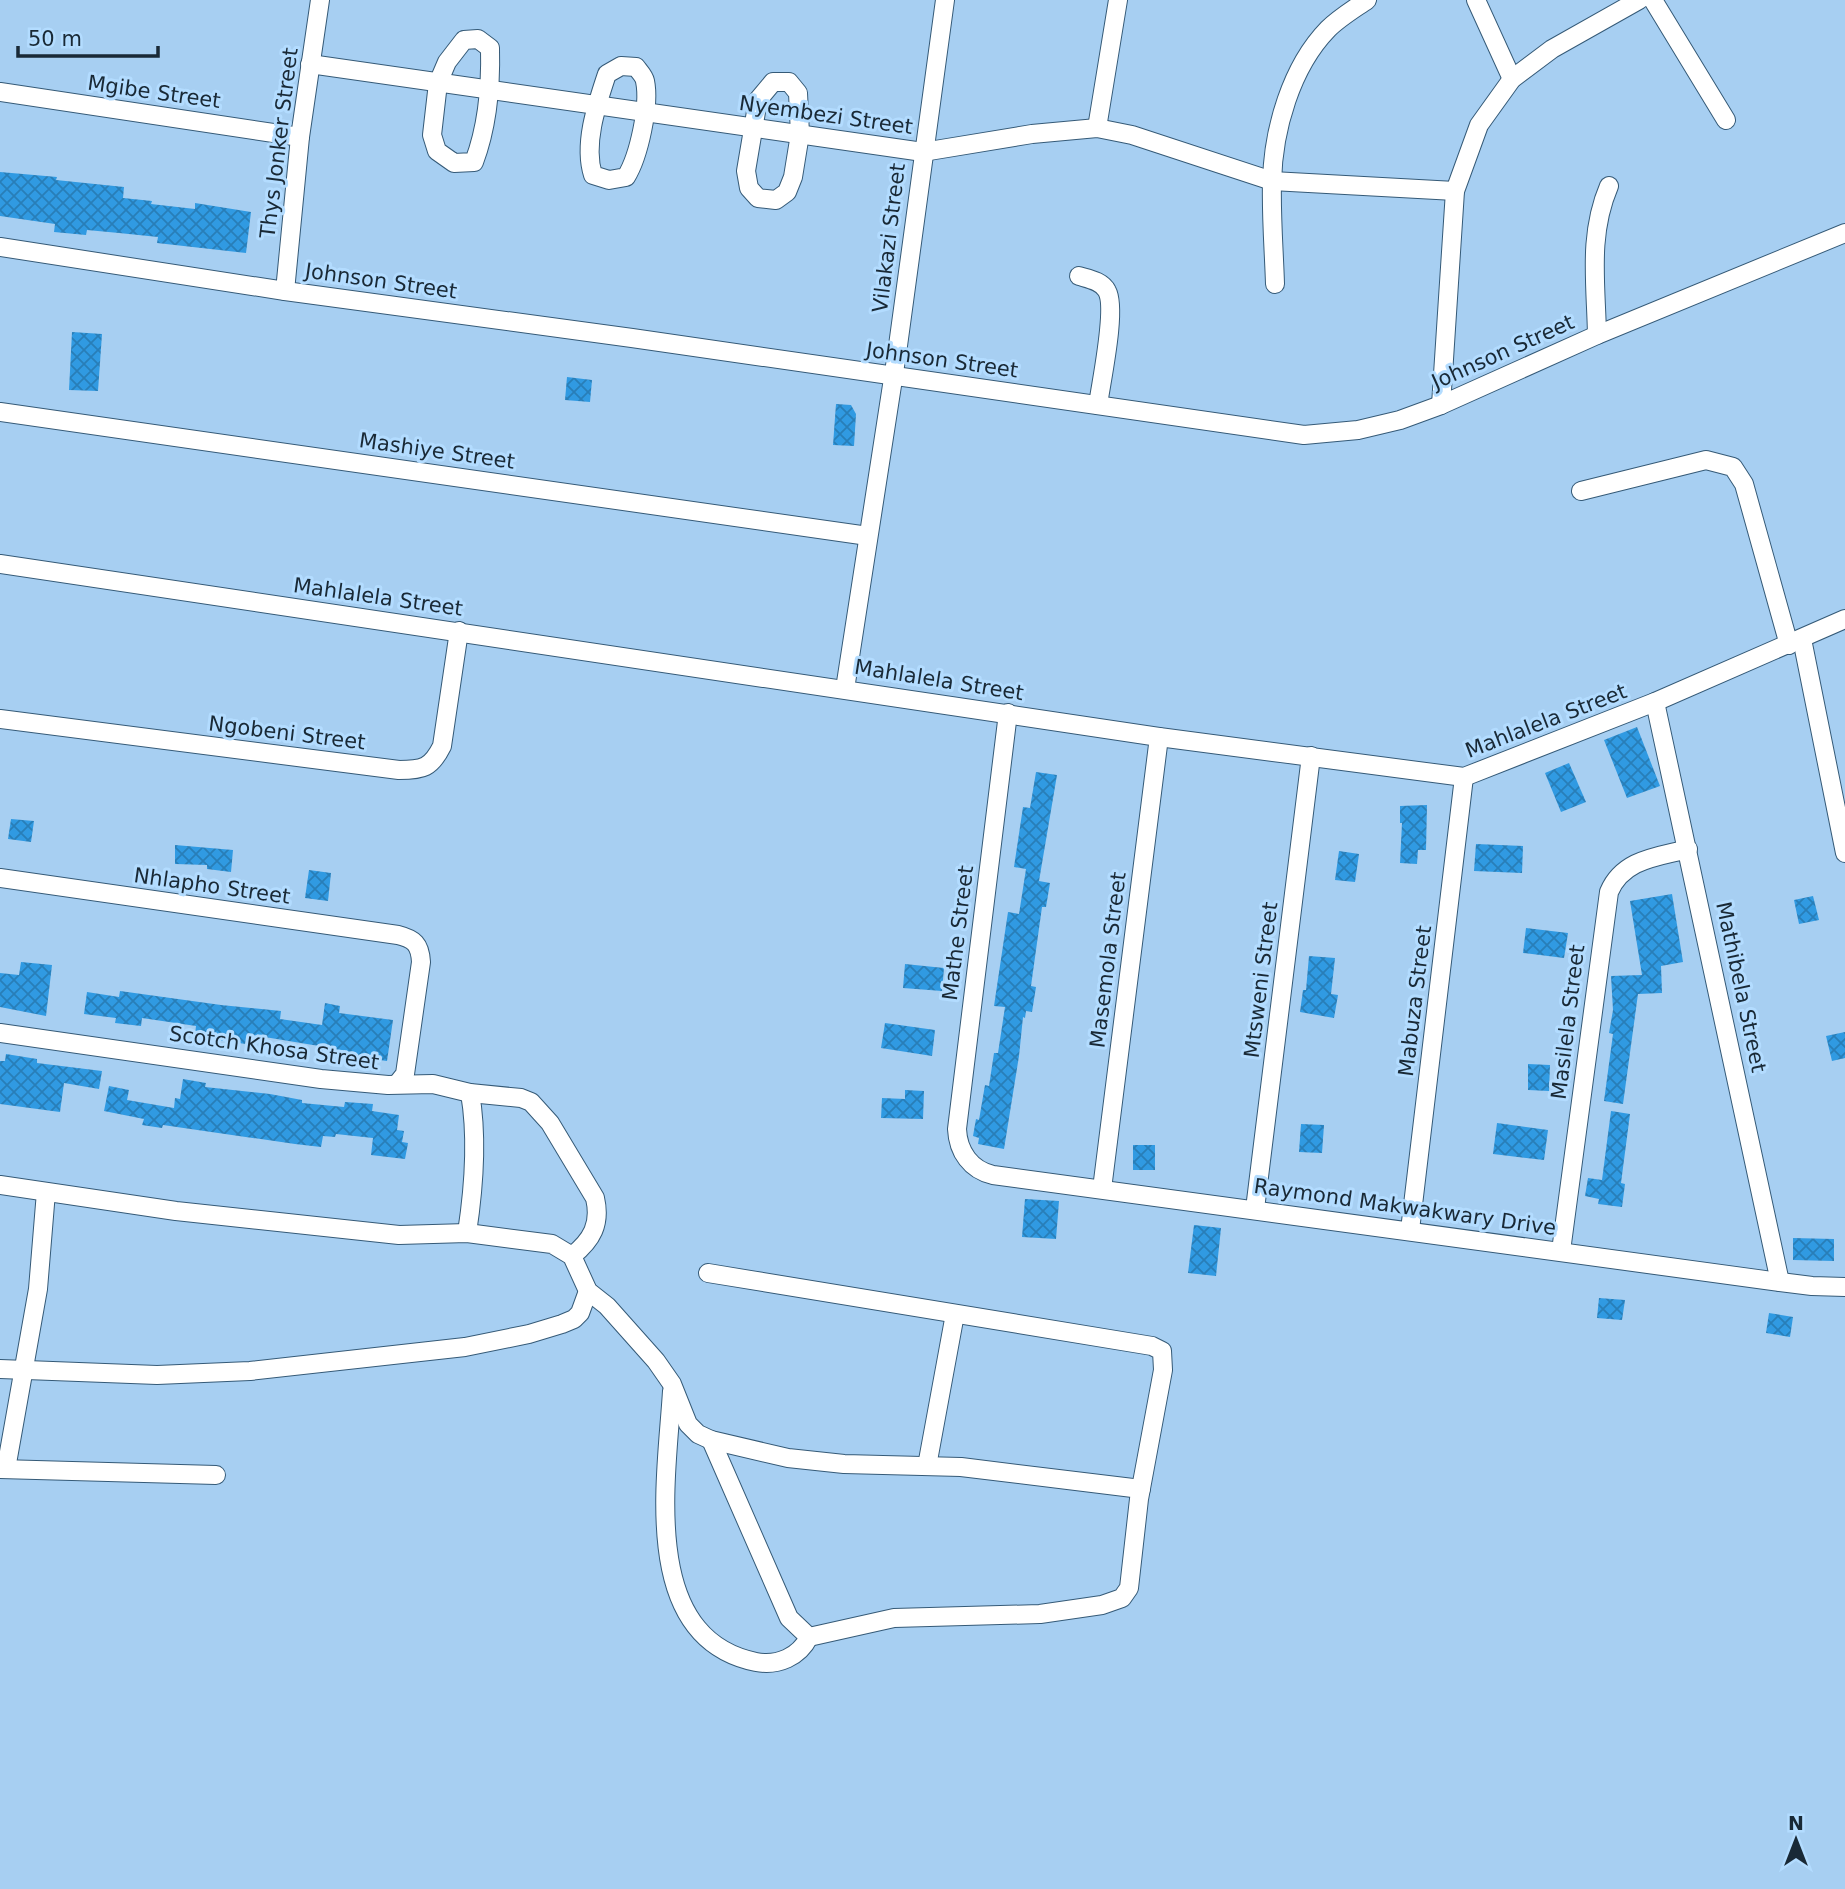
<svg xmlns="http://www.w3.org/2000/svg" width="1845" height="1889" font-family="'DejaVu Sans',sans-serif">
<defs>
<pattern id="building-cross-hatch" width="8" height="8" patternUnits="userSpaceOnUse" patternTransform="scale(1.75)"><rect width="8" height="8" fill="#309ae2"/><path d="M0 0l8 8M0 8l8-8" fill="none" stroke="#287eb8"/></pattern>
</defs>
<rect width="100%" height="100%" fill="#a7cff2"/>
<g fill="url(#building-cross-hatch)">
<polygon points="0,172 57,177 56,180 124,187 123,198 152,201 151,204 195,209 195,203 251,212 246,253 157,243 158,237 119,233 87,230 86,235 54,232 55,224 0,216"/>
<polygon points="72,332 102,334 98,391 69,390"/>
<polygon points="567,377 592,380 590,402 565,400"/>
<polygon points="836,404 851,405 856,414 854,446 833,445"/>
<polygon points="1637,727 1660,786 1627,798 1604,740"/>
<polygon points="1569,763 1586,802 1561,812 1545,773"/>
<polygon points="1036,772 1057,775 1039,881 1050,883 1046,907 1042,907 1036,950 1031,986 1036,987 1032,1012 1026,1011 1025,1018 1023,1017 1019,1056 1004,1149 978,1144 979,1138 973,1136 976,1119 979,1120 985,1085 989,1086 994,1053 998,1053 1005,1007 994,1006 1008,912 1019,914 1026,869 1014,867 1023,807 1030,808"/>
<polygon points="1427,805 1426,850 1418,850 1417,864 1400,863 1402,823 1400,823 1400,806"/>
<polygon points="11,819 34,821 31,842 8,839"/>
<polygon points="1476,844 1523,846 1522,873 1474,871"/>
<polygon points="175,845 233,850 231,872 207,869 207,865 175,864"/>
<polygon points="1339,851 1359,854 1355,882 1335,880"/>
<polygon points="309,870 331,873 328,901 305,898"/>
<polygon points="1672,894 1683,962 1661,966 1662,993 1638,994 1623,1104 1604,1101 1613,1034 1609,1033 1613,1010 1611,976 1642,975 1630,901"/>
<polygon points="1813,896 1819,920 1799,924 1794,900"/>
<polygon points="1526,928 1568,933 1564,958 1523,953"/>
<polygon points="1309,956 1335,958 1331,994 1338,995 1334,1018 1300,1012 1303,990 1306,990"/>
<polygon points="21,962 52,965 46,1016 0,1007 0,973 19,975"/>
<polygon points="905,964 944,968 942,991 903,988"/>
<polygon points="120,991 221,1005 281,1011 280,1019 322,1025 325,1003 340,1006 339,1013 393,1020 387,1061 318,1052 319,1046 247,1034 246,1044 216,1040 216,1038 195,1035 196,1026 142,1018 141,1026 115,1023 116,1018 84,1014 87,992 119,997"/>
<polygon points="885,1023 935,1030 932,1056 881,1048"/>
<polygon points="1845,1032 1845,1058 1832,1061 1826,1036"/>
<polygon points="6,1054 37,1059 37,1063 102,1071 99,1089 64,1083 60,1112 0,1104 0,1061 5,1061"/>
<polygon points="1528,1064 1550,1065 1549,1091 1528,1090"/>
<polygon points="183,1079 206,1083 205,1087 270,1094 302,1100 302,1103 344,1107 345,1102 373,1104 372,1111 399,1115 397,1130 404,1131 402,1142 408,1143 405,1159 371,1155 373,1138 336,1134 335,1137 323,1136 321,1147 295,1144 163,1125 162,1128 142,1125 144,1119 104,1111 109,1086 129,1090 127,1100 174,1108 175,1098 180,1099"/>
<polygon points="905,1090 924,1091 923,1119 881,1118 882,1098 905,1099"/>
<polygon points="1611,1111 1630,1114 1621,1183 1625,1184 1622,1207 1598,1204 1599,1199 1585,1196 1588,1178 1602,1180"/>
<polygon points="1497,1123 1548,1130 1544,1160 1493,1154"/>
<polygon points="1301,1124 1324,1125 1322,1153 1299,1152"/>
<rect x="1133" y="1145" width="22" height="25"/>
<polygon points="1025,1199 1059,1201 1056,1239 1022,1237"/>
<polygon points="1194,1225 1221,1228 1216,1276 1188,1273"/>
<polygon points="1793,1238 1834,1239 1834,1261 1793,1260"/>
<polygon points="1599,1298 1625,1300 1622,1320 1597,1318"/>
<polygon points="1769,1313 1793,1317 1790,1337 1766,1333"/>
</g>
<g fill="none" stroke-linecap="round" stroke-linejoin="round">
<g stroke="#355a77" stroke-width="20">
<g id="minor">
<polyline points="1476,0 1512,79"/>
<polyline points="1653,0 1726,120"/>
<path d="M478,39L490,48C491,87 488,125 474,162L454,163L437,151L432,135L438,83L447,62L464,40Z"/>
<polyline points="310,64 923,152 1032,134 1097,128 1132,135 1272,181 1455,191"/>
<path d="M621,66L636,67C639,71 644,76 645,81C650,105 639,156 626,177L609,180L593,175C583,144 597,104 607,74Z"/>
<polygon points="773,82 789,82 798,93 800,134 793,177 787,192 776,200 758,198 749,188 746,171 758,100"/>
<polyline points="0,92 300,137"/>
<polyline points="1097,128 1118,0"/>
<polyline points="0,247 285,291 632,338 1304,435 1358,430 1400,420 1441,405 1597,335 1845,233"/>
<path d="M1079,276C1089,279 1102,281 1107,291C1117,309 1101,382 1098,405"/>
<path d="M1275,284C1274,251 1271,216 1272,182C1273,130 1291,67 1328,29C1339,18 1354,9 1367,0"/>
<polyline points="285,291 300,137 320,0"/>
<path d="M1597,335C1596,283 1588,235 1609,186"/>
<polyline points="1441,405 1455,191 1479,125 1512,79 1552,49 1639,0"/>
<polyline points="0,412 868,536"/>
<polyline points="1581,491 1706,460 1733,467 1744,484 1789,645"/>
<polyline points="0,564 1159,737 1464,777 1655,702 1845,619"/>
<polyline points="1802,639 1845,853"/>
<polyline points="845,689 897,353 945,0"/>
<polyline points="1655,702 1780,1282"/>
<path d="M1008,713L957,1129C958,1152 971,1170 993,1175L1780,1282L1812,1286L1845,1287"/>
<path d="M0,719L399,770C423,770 431,768 442,746L459,631"/>
<path d="M0,878L398,935C414,939 420,944 421,962L405,1074L397,1084"/>
<path d="M0,1033L321,1079L388,1085L433,1084L470,1093L521,1098L531,1102L550,1123L595,1198C601,1224 592,1240 572,1256"/>
<polyline points="0,1185 176,1211 399,1235 467,1233 552,1244 572,1256 588,1291 607,1306 656,1361 672,1384 688,1424 698,1434 711,1440 788,1458 844,1464 961,1467 1141,1489"/>
<polyline points="1102,1189 1159,737"/>
<polyline points="1255,1209 1311,756"/>
<polyline points="1410,1230 1464,777"/>
<path d="M467,1233C474,1187 478,1139 470,1093"/>
<path d="M1561,1251L1609,892C1623,859 1657,857 1688,849"/>
<polyline points="708,1273 1152,1346 1162,1351 1163,1370 1139,1499 1129,1588 1122,1598 1102,1605 1040,1614 894,1618 809,1637 789,1618 711,1440"/>
<polyline points="0,1369 157,1375 250,1371 465,1347 529,1334 562,1324 574,1319 580,1313 588,1291"/>
<path d="M672,1391C667,1477 638,1638 756,1662C778,1666 799,1657 809,1637"/>
<polyline points="927,1466 955,1314"/>
<polyline points="0,1469 216,1475"/>
<polyline points="6,1469 38,1289 46,1192"/>
</g>
</g>
<use href="#minor" stroke="#fff" stroke-width="18"/>
</g>
<g text-anchor="middle" dominant-baseline="central" stroke-width="6" stroke-linejoin="round" paint-order="stroke">
<g font-size="21" fill="#192936" stroke="#b3dcff">
<text transform="translate(154 92) rotate(8)">Mgibe Street</text>
<text transform="translate(826 115) rotate(8)">Nyembezi Street</text>
<text transform="translate(279 143) rotate(-83)">Thys Jonker Street</text>
<text transform="translate(889 238) rotate(-83)">Vilakazi Street</text>
<text transform="translate(381 281) rotate(8)">Johnson Street</text>
<text transform="translate(1503 352) rotate(-24)">Johnson Street</text>
<text transform="translate(942 360) rotate(8)">Johnson Street</text>
<text transform="translate(437 451) rotate(8)">Mashiye Street</text>
<text transform="translate(378 597) rotate(8)">Mahlalela Street</text>
<text transform="translate(939 680) rotate(9)">Mahlalela Street</text>
<text transform="translate(1546 721) rotate(-21)">Mahlalela Street</text>
<text transform="translate(287 733) rotate(7)">Ngobeni Street</text>
<text transform="translate(212 886) rotate(8)">Nhlapho Street</text>
<text transform="translate(958 933) rotate(-83)">Mathe Street</text>
<text transform="translate(1108 960) rotate(-83)">Masemola Street</text>
<text transform="translate(1261 980) rotate(-83)">Mtsweni Street</text>
<text transform="translate(1741 987) rotate(78)">Mathibela Street</text>
<text transform="translate(1415 1001) rotate(-83)">Mabuza Street</text>
<text transform="translate(1568 1022) rotate(-83)">Masilela Street</text>
<text transform="translate(274 1048) rotate(8)">Scotch Khosa Street</text>
<text transform="translate(1405 1207) rotate(8)">Raymond Makwakwary Drive</text>
</g>
</g>
<g transform="translate(1796 1840)" stroke="#b3dcff" stroke-width="5" paint-order="stroke">
<path d="M0-5L12 26L0 18L-12 26Z" fill="#192936"/>
<text y="-10" font-size="19" font-weight="bold" text-anchor="middle" fill="#192936">N</text>
</g>
<path d="M18 46v10h140v-10" fill="none" stroke="#192936" stroke-width="3.5"/>
<text x="28" y="46" font-size="21" fill="#192936" stroke="#b3dcff" stroke-width="5" paint-order="stroke">50 m</text>
</svg>
